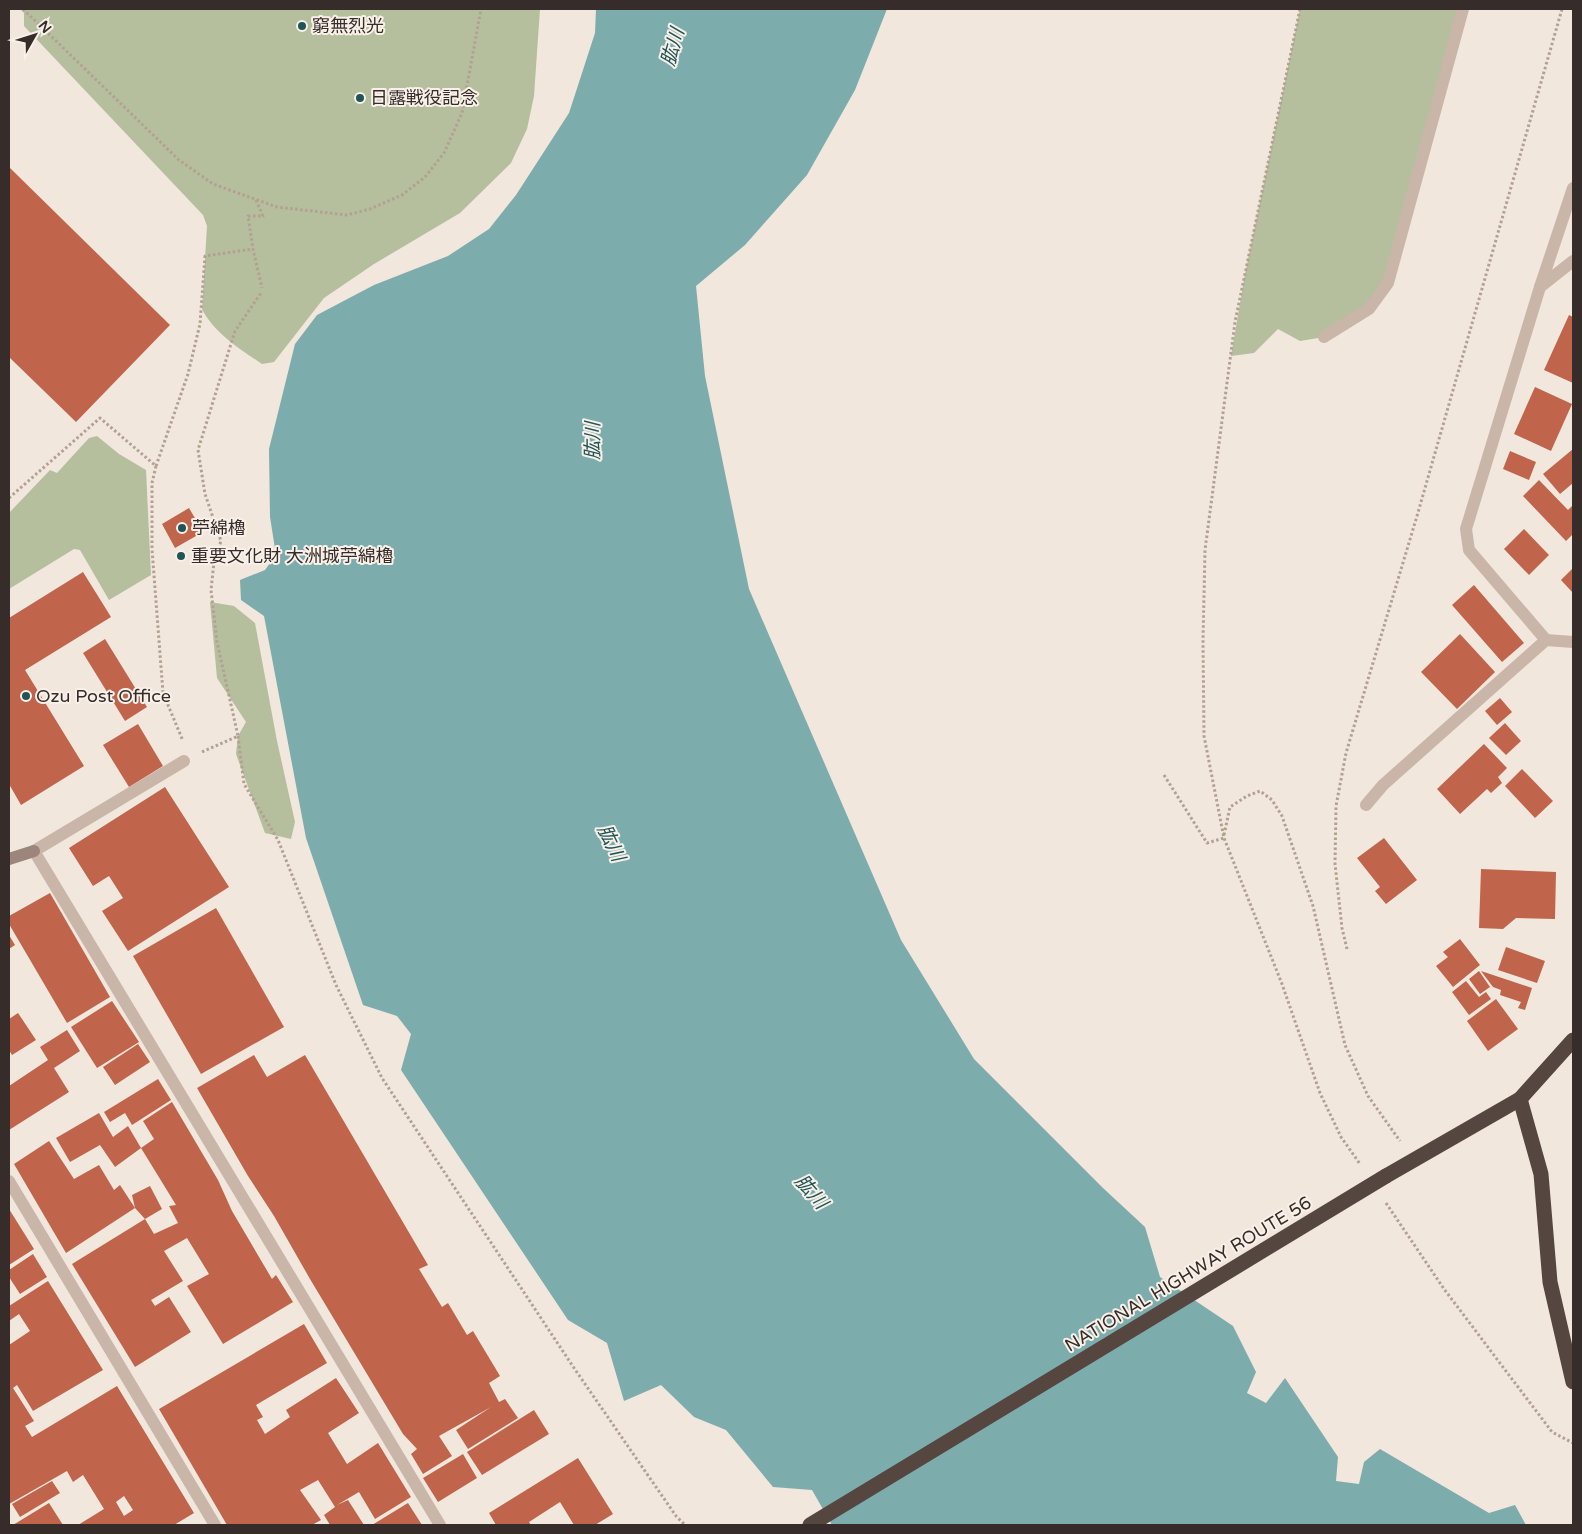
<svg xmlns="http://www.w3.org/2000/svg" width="1582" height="1534" font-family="'Varela Round','Noto Sans JP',sans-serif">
<rect width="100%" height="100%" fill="#f1e7dd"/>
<g fill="#b5bf9d">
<path d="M20,9H540L534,96L527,129L511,163L460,213L374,264L324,298L274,362L262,364C240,349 214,333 202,309L207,226L203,215L24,26V13Z"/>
<polygon points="1300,9 1463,9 1389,279 1369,309 1324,337 1300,341 1278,329 1254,353 1231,356 1245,274"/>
<polygon points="97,436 119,454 146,470 151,575 109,600 80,550 74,549 9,589 9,513 50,470 57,473 89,438"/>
<polygon points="210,602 234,606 255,623 277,741 295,822 291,839 265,833 236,754 238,736 246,722 217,678"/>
</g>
<polygon fill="#7dacad" points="596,9 887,9 855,90 807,175 745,245 696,286 705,376 749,589 901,940 974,1059 1103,1188 1145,1227 1160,1277 1233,1326 1256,1372 1247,1393 1266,1403 1285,1378 1338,1457 1336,1481 1359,1484 1364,1462 1380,1449 1489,1513 1515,1505 1526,1525 832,1525 812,1490 773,1487 726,1430 694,1417 661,1385 624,1401 607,1343 568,1320 401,1070 411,1034 397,1016 363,1005 306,838 264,616 241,600 240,580 265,570 276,555 270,517 269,449 295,344 317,315 374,285 448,256 489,229 516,195 569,113 595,33"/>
<g fill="#c0644b" fill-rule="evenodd">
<polygon points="9,167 170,325 76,422 9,357"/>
<polygon points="1569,315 1573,317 1573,383 1544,370"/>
<polygon points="1535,387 1572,404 1551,451 1514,434"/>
<polygon points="1573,449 1573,483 1560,494 1543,474"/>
<polygon points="1510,451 1536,462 1529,480 1503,469"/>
<polygon points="1539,480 1568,510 1573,505 1573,534 1566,541 1523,496"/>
<polygon points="189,508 203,532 175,548 162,524"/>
<polygon points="1524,529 1549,555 1529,575 1504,549"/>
<polygon points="1573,568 1573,593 1561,580"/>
<polygon points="83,572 111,617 25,670 84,766 21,805 9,784 9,618"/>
<polygon points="1474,585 1524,643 1502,662 1452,605"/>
<polygon points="1460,634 1495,672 1457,709 1421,672"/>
<polygon points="105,639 147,707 125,721 83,653"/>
<polygon points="1500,698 1512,712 1497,725 1485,711"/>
<polygon points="1505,723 1521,741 1506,755 1489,738"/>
<polygon points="138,724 163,766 129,787 103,745"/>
<polygon points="1484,744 1507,768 1498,777 1502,783 1491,793 1487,789 1460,814 1437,789"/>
<polygon points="1522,769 1553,801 1535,818 1505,786"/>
<polygon points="165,787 229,887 128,951 102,911 123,898 109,876 93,886 69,848"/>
<polygon points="1384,838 1417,880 1386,904 1375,891 1380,887 1357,858"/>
<polygon points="1481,869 1556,872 1555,919 1516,918 1503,929 1479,928"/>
<polygon points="50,893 110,997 67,1023 9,924 9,916"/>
<polygon points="216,908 284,1027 201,1074 133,956"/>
<polygon points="9,935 15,945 9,949"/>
<polygon points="1460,939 1480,965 1453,987 1436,966 1448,957 1443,952"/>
<polygon points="1506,947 1545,961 1537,983 1498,970"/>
<polygon points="1479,971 1490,987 1480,994 1469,979"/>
<polygon points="1481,971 1532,988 1525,1010 1518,1008 1521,1002 1500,995 1501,990 1493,987"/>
<polygon points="1466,981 1479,997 1486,992 1491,999 1469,1015 1452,992"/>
<polygon points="1496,999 1518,1029 1488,1051 1467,1021"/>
<polygon points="112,1001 139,1042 97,1068 71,1027"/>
<polygon points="18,1013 36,1040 12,1055 9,1050 9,1019"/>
<polygon points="67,1030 80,1051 54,1068 69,1092 9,1130 9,1086 48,1060 40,1047"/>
<polygon points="138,1044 150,1062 115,1085 103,1067"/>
<polygon points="254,1055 267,1077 305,1055 428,1265 419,1269 442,1307 448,1303 467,1335 473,1331 500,1376 489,1383 499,1402 505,1399 518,1418 468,1449 456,1430 491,1407 439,1436 452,1456 423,1474 411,1454 417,1449 403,1434 310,1279 274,1216 248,1176 197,1088"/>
<polygon points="158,1079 171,1100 132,1125 125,1113 110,1122 104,1112"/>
<polygon points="172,1102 218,1180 232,1211 272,1279 276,1275 293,1302 223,1344 187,1286 209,1274 187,1238 164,1251 183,1281 151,1300 155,1306 169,1297 191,1332 135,1367 72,1264 145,1219 154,1234 178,1223 169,1206 176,1205 141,1148 154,1139 143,1121"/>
<polygon points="99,1113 113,1137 128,1126 141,1148 115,1167 100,1145 70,1162 56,1138"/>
<polygon points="49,1141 74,1179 99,1165 114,1190 120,1185 135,1208 66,1253 14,1164"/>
<polygon points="150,1186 162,1209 145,1219 135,1208 132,1195"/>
<polygon points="9,1209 34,1249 9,1265"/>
<polygon points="33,1254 47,1277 20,1294 9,1277 9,1270"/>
<path d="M48,1281L103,1370L33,1411L17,1385L13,1388L34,1421L25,1426L32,1437L117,1386L194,1513L174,1525H78L104,1509L83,1475L73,1482L67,1471L9,1504V1345L30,1331L19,1314L9,1321V1306ZM124,1496L133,1510L124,1516L116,1502Z"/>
<polygon points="304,1324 327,1363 256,1405 263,1417 257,1420 265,1434 290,1417 286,1410 336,1378 359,1413 328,1433 347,1464 378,1443 411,1497 375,1519 359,1492 337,1505 348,1500 364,1525 330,1525 324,1515 335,1507 318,1480 300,1490 321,1520 312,1525 227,1525 159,1409"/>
<polygon points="534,1410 549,1434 482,1475 467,1452"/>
<polygon points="463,1454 477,1478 438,1502 423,1478"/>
<polygon points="578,1458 613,1514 595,1525 574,1525 560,1502 529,1522 531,1525 496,1525 489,1513"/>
<polygon points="52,1481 60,1493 20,1517 12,1504"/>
<polygon points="49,1503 63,1525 13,1525"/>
<polygon points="408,1503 422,1525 372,1525"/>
</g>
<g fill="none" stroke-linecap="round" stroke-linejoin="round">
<g stroke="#b4a093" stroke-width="3" stroke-dasharray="2.5 2.5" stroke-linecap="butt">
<polyline points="23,9 179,160 213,184 277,207 347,215 370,209 402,195 425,177 444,153 462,113 481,9"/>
<polyline points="1300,9 1235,322 1205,550 1203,641 1204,736 1224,838 1282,984 1320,1093 1341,1137 1360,1164"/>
<polyline points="256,200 263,216 248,216 253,249 262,288"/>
<polyline points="156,466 188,374 200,324 205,256 253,249"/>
<polyline points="9,498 100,418 156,466 152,483 152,549 163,693 183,741"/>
<polyline points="238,736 244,784 278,840 336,985 382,1078 574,1368 676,1516 685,1525"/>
<polyline points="202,752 238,736 217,642 211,590 214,562 221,541 205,494 198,450 235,331 261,293"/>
<polyline points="1164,775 1207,843 1224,838"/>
<polyline points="1224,835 1230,807 1247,796 1260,791 1272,800 1282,816 1313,906 1345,1045 1368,1096 1400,1141"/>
<polyline points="1347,949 1342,928 1335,864 1336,806 1346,753 1417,516 1562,9"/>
<polyline points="1386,1203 1444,1289 1552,1432 1573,1443"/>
</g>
<g stroke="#c9b6a9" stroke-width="12">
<polyline points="1573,261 1540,287 1466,529 1469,550 1546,640 1573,642"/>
<polyline points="1540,287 1573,188"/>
<polyline points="1324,337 1369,309 1388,283 1463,9"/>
<polyline points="184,761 34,851 440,1525"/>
<polyline points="1366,805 1383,785 1546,640"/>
<polyline points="9,1181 215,1525"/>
</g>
<polyline stroke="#9c857a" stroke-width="12" points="9,859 34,851"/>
<g stroke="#564640" stroke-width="15">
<polyline points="1520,1099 1541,1174 1550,1282 1573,1382"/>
<polyline points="1386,1176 1520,1099 1573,1040"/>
</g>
<polyline stroke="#564640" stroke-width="15" points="810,1525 1386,1176"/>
</g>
<g fill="#205456" stroke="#f9f1e9" stroke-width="2">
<circle cx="302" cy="26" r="5"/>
<circle cx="360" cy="98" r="5"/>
<circle cx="182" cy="528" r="5"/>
<circle cx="181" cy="556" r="5"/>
<circle cx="26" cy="696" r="5"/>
</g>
<g text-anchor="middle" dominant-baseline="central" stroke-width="4" stroke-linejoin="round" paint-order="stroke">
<g font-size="18" fill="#362c29" stroke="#f9f1e9" text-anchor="start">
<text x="312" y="26">窮無烈光</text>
<text x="370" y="98">日露戦役記念</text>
<text x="192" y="528">苧綿櫓</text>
<text x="191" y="556">重要文化財 大洲城苧綿櫓</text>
<text x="36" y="696">Ozu Post Office</text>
</g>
<g font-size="18" fill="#362c29" stroke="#f9f1e9">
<text transform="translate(1188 1274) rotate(-31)">NATIONAL HIGHWAY ROUTE 56</text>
</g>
<g font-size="19" font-style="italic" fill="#205456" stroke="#f9f1e9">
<text transform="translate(673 47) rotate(-74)">肱川</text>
<text transform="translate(593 441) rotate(-90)">肱川</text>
<text transform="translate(611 843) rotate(64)">肱川</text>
<text transform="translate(811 1192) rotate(49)">肱川</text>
</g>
</g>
<rect width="1582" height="1534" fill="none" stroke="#362c29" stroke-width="20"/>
<g transform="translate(35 35) rotate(51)" stroke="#f9f1e9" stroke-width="4" paint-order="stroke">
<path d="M0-4L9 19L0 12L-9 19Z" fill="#362c29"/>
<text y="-8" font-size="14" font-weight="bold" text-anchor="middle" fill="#362c29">N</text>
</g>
</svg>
